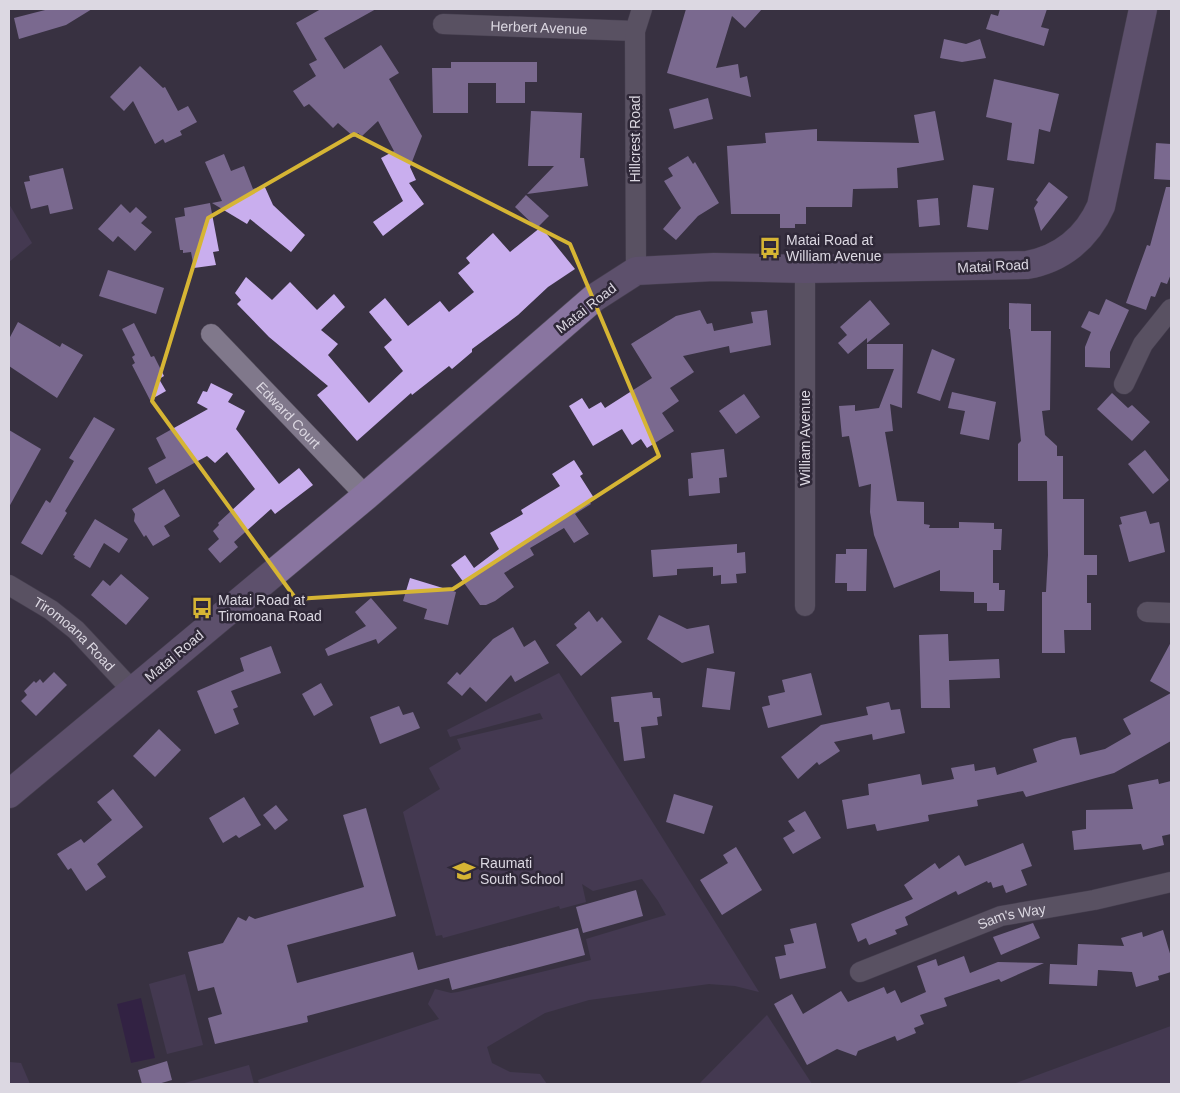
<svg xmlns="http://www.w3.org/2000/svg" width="1180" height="1093" font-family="Arial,sans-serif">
<rect width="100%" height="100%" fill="#393242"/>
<g fill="#524465">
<polygon points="9,204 32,243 9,262"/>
<polygon points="559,673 759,992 735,986 709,984 589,1000 545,1013 487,1047 492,1063 510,1072 540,1074 547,1084 259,1084 258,1080 439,1019 428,1004 435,989 451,993 458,992 591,960 586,939 666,915 658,901 642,879 593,891 582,884 586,902 560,909 559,906 443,938 442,935 436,936 403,812 440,789 429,768 461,749 457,739 543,719 540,713 450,737 447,730"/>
<polygon points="185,974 203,1045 167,1054 149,984"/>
<polygon points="767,1015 812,1084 699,1084"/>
<polygon points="1171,1026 1171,1084 1013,1084"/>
<polygon points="9,1062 21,1063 30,1084 9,1084"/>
<polygon points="249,1065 254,1084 181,1084"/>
</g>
<polygon fill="#2c1146" points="141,998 155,1058 131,1063 117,1004"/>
<g fill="#c9aeee">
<polygon points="49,9 92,9 66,25 19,39 14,18"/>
<polygon points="321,9 376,9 324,38 344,69 381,45 399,73 389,79 422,136 410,167 416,180 409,183 424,204 383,236 373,222 403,201 381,158 394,151 378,121 362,136 358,133 354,137 338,123 333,128 309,104 304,107 293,91 316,76 309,64 317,60 296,23"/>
<polygon points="686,9 762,9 745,28 732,16 716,68 738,64 740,78 747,76 751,97 667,73"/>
<polygon points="1000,9 1047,9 1041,27 1049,29 1044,46 986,29 991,14 998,16"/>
<polygon points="944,39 966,44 980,39 986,58 962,62 940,58"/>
<polygon points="451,62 537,62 537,82 525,82 525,103 496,103 496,83 468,83 468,113 433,113 432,68 451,68"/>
<polygon points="140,66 163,88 165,87 178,111 188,106 197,122 180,131 182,135 165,143 163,139 155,144 133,101 124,111 110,97"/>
<polygon points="994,79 1059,94 1050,132 1039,129 1034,164 1007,160 1012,123 986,117"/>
<polygon points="708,98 713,119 674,129 669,109"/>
<polygon points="531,111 582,113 580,158 584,158 588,186 527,194 554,166 528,166"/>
<polygon points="935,111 944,160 897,168 898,188 853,189 852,207 806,207 806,224 795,224 795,228 780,228 780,214 731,214 727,146 766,143 765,133 817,129 817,141 919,143 914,115"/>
<polygon points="1156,143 1171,144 1171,180 1154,179"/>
<polygon points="224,154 231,171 244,166 253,189 264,185 273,205 305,235 291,252 250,219 247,224 212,203 222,201 205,162"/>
<polygon points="688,156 693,164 695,162 719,203 698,216 676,240 663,229 681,208 664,181 673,176 668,168"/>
<polygon points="63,168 73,209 50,214 48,205 31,209 24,182 30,181 29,176"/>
<polygon points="1049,182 1068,197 1041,231 1034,208 1038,202 1036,200"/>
<polygon points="973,185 994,188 988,230 967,227"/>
<polygon points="1166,187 1171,187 1171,274 1167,284 1161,282 1155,297 1151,296 1146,310 1126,303 1147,245 1150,246"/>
<polygon points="526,195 549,216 537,228 515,207"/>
<polygon points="938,198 940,225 919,227 917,200"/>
<polygon points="210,203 219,251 213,252 216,265 194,268 191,252 183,253 183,250 180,250 175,218 185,216 184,208"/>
<polygon points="121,204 130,213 136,207 147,217 141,223 152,232 135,251 118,236 113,242 98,229"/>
<polygon points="541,227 575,269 548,287 518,315 472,349 472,352 452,369 449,366 412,395 411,393 357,441 317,395 328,386 269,337 237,304 241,300 235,293 246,277 272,300 290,282 317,310 334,294 345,307 321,330 338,344 328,355 369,403 403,371 384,347 392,340 369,312 385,298 408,326 440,301 449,312 474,292 458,273 470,263 466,258 493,233 510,252"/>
<polygon points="108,270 164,288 156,314 99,296"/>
<polygon points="1106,299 1129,310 1110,352 1110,368 1085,367 1085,347 1091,332 1081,327 1089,311 1099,315"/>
<polygon points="870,300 890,324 867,343 867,338 848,354 838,343 847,335 840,327"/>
<polygon points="1009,303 1031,304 1031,331 1051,331 1050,410 1042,411 1045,435 1057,446 1057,456 1063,456 1063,499 1084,499 1084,555 1097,555 1097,575 1087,575 1087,603 1091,603 1091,630 1064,630 1065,653 1042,653 1042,592 1046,592 1048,555 1047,481 1018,481 1018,444 1021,441 1010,329 1009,329"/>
<polygon points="700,310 707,324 712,323 714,331 753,323 751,312 767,310 771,345 730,353 729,346 683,356 694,372 670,388 679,401 662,413 674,431 647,448 641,439 632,445 622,429 593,446 569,406 582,398 589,409 601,402 605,408 652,378 631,344 676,316"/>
<polygon points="18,322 60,347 62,343 83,355 57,398 9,366 9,339"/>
<polygon points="134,323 151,357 154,356 164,376 159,379 166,391 150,400 132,365 135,363 132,357 135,355 122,329"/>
<polygon points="867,344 903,344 902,408 890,404 893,431 885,432 897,501 924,502 924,524 930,525 929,528 959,528 959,522 994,523 994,529 1002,529 1001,550 993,550 993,583 999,583 999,590 1005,590 1004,611 987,611 987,603 974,603 974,592 940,591 940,570 894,588 874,535 870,512 871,484 859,487 849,436 842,437 839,406 855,405 855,411 879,408 894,369 867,369"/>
<polygon points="932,349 955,359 940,401 917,393"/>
<polygon points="211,383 233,394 228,402 245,411 236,429 279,484 299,468 313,485 275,514 271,509 234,542 238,547 220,563 208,549 219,539 213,531 219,525 218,523 255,489 227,452 215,463 207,456 156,484 148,468 166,458 156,438 208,409 197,403 203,391 207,392"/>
<polygon points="952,392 996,402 989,440 960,434 965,411 948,408"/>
<polygon points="1112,393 1128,408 1132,405 1150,422 1132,441 1097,409"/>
<polygon points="744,394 760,417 736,434 719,411"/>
<polygon points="94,417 115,429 65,511 67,513 42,555 21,543 46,500 50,503 74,461 69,458"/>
<polygon points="9,430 41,449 9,507"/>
<polygon points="724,449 727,477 719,478 720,493 689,496 688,479 693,478 691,453"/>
<polygon points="1145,450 1169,480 1153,494 1128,464"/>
<polygon points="574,460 583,474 580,476 594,498 589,501 591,504 575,514 589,534 574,543 564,528 530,548 534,555 504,573 514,587 495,601 486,605 480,605 451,565 465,555 474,568 499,549 490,533 523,514 521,510 560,486 552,474"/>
<polygon points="164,489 180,516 164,526 170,536 153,546 146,535 144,537 134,521 135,514 132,509"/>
<polygon points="1146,511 1150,524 1159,522 1165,552 1129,562 1119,525 1122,524 1120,517"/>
<polygon points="95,519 128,539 119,553 104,543 90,568 74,558 75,556 73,555"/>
<polygon points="737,544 737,553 745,552 746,573 736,574 737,583 721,584 721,575 713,576 713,567 677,569 677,575 653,577 651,550"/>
<polygon points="846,549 867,549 866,591 847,591 847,583 835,583 836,554 846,554"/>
<polygon points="121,574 149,598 126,625 91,595 103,580 110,586"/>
<polygon points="410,578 456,592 448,625 424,619 427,609 403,601"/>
<polygon points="371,598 397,628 378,644 376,639 328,656 325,649 366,626 355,612"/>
<polygon points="589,611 597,622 602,617 622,642 581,676 556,645 577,628 574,624"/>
<polygon points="659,615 687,629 709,625 714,653 682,663 647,639"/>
<polygon points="513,627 524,647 535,640 549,663 515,682 511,675 486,702 470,687 462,696 447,683 457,672 460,675 493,639"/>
<polygon points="948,634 949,661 999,659 1000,678 949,680 950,708 921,708 919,635"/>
<polygon points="1171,642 1171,741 1114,773 1026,797 1023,791 977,800 978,806 928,815 929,821 877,831 875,824 847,829 842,800 869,795 868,784 920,774 922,785 954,779 951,768 974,764 975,771 995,767 997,775 1037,762 1033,749 1063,739 1076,737 1080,755 1105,749 1131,734 1123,719 1171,693 1150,681"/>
<polygon points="271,646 281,673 231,691 238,707 233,709 239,724 215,734 197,691 244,671 240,658"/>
<polygon points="707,668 735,672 730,710 702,707"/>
<polygon points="54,672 67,685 36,716 21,701 27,695 24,691 34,681 36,683 40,679 43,683"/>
<polygon points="811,673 822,715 768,728 762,707 770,705 768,696 785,692 782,680"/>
<polygon points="321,683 333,705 314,716 302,694"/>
<polygon points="652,692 653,698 660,698 662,716 657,717 658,725 641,727 645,758 624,761 619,722 614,722 611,697"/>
<polygon points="889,702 891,710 900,709 905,733 873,740 872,734 834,742 840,751 819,765 817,762 798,779 781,757 821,725 868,715 866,707"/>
<polygon points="399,706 403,715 413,712 420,728 380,744 370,717"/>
<polygon points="159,729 181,750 155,777 133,756"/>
<polygon points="1158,779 1159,784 1171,781 1171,834 1162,836 1164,845 1143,850 1141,844 1074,850 1072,831 1086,829 1086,810 1133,809 1128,785"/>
<polygon points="113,789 143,827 97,864 106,877 86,891 71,868 68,870 57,854 81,839 84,843 112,820 97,802"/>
<polygon points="674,794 713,806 704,834 666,822"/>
<polygon points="244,797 261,825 239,838 236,835 223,843 209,818"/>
<polygon points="276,805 288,820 275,830 263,815"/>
<polygon points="366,808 396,916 287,945 297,983 413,952 418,970 578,928 585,955 452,990 449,978 307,1016 308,1022 215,1044 208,1018 222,1014 214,987 198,991 188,952 223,943 238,917 246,921 249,916 255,919 364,887 343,815"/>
<polygon points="805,811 821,838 793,854 783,838 795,831 788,821"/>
<polygon points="1023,843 1032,866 1021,870 1027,885 1006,893 1003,885 993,888 991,882 988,883 987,881 958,895 956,891 905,917 908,925 895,930 897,934 869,945 866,938 858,942 851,924 913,899 904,885 935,863 939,869 959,855 965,866"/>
<polygon points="736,847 762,890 722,915 700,880 728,863 723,855"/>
<polygon points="636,890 643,916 583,933 576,907"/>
<polygon points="816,923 826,968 780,979 775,957 786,955 784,945 794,943 790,929"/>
<polygon points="1033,923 1040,938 1001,955 993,937"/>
<polygon points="1163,930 1171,957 1171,972 1158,976 1159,980 1136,987 1132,972 1098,970 1097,986 1049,984 1050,964 1077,965 1078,944 1124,946 1121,938 1142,932 1143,937"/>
<polygon points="964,956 970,973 998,962 1044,963 1001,982 999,979 944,998 947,1006 920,1015 924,1024 914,1028 916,1033 897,1041 895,1036 858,1051 856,1056 837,1049 807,1065 774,1004 792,994 803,1014 841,991 848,1002 884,987 887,994 895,990 901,1003 926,992 917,966 936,959 938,966"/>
<polygon points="167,1061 172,1080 158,1084 142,1084 138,1070"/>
</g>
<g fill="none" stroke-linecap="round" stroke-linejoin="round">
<g stroke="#554f5d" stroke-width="21">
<g id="street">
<path id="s1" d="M443,24L635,31"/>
<polyline points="636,271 635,31 642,9"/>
<path id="s2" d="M211,334L366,496"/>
<polyline points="1124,384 1143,344 1171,309"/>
<path id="s3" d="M9,585L51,610L76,630L133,691"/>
<polyline points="805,606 805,269"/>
<polyline points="1147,612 1171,613"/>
<path id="s4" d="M860,972L1001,916L1094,900L1171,882"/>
</g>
</g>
<g stroke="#554f5d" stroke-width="29">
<path id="secondary" d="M9,794L366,496L594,298L636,271L714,267L805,269L1027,265C1061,259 1087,238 1101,206L1143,9"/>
</g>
<use href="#street" stroke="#80788b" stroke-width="20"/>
<use href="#secondary" stroke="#8975a0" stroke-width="28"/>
</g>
<path d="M0 0H1180V1093H0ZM354,134L570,244L659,456L453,589L296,599L152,401L208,218Z" fill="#393242" fill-opacity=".55" fill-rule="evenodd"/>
<path fill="none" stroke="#d6b534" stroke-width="4" stroke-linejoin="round" d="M354,134L570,244L659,456L453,589L296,599L152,401L208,218Z"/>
<defs>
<g id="bus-bare" transform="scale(1.725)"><path d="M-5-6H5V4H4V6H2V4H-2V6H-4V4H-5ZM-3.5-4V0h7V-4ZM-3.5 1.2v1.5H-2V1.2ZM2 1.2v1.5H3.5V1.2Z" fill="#d6b534" stroke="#2f2838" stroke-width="2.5" paint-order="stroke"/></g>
<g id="school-bare" transform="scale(1.725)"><path d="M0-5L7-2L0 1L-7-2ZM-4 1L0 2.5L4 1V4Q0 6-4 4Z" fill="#d6b534" stroke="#2f2838" stroke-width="2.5" paint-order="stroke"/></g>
</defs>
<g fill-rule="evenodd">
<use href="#bus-bare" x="770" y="248"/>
<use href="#bus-bare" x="202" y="608"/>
<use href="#school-bare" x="464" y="871"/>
</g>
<g text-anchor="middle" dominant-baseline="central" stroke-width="5" stroke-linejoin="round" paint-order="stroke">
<g font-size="14" fill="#dcd8e2" stroke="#2f2838">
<text stroke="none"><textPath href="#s1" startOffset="96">Herbert Avenue</textPath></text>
<text transform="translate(635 139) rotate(-90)">Hillcrest Road</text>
<text transform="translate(993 266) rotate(-3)">Matai Road</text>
<text transform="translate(586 308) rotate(-38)">Matai Road</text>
<text stroke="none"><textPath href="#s2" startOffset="112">Edward Court</textPath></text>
<text transform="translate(805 438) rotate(-90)">William Avenue</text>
<text stroke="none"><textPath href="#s3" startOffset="82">Tiromoana Road</textPath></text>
<text transform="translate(174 656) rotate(-40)">Matai Road</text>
<text stroke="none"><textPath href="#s4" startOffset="162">Sam's Way</textPath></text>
</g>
<g font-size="14" fill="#dcd8e2" stroke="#2f2838" text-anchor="start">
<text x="786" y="240">Matai Road at<tspan x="786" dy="16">William Avenue</tspan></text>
<text x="218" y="600">Matai Road at<tspan x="218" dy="16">Tiromoana Road</tspan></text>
<text x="480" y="863">Raumati<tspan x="480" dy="16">South School</tspan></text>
</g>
</g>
<rect width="1180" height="1093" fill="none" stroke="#dcd8e2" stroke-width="20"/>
</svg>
